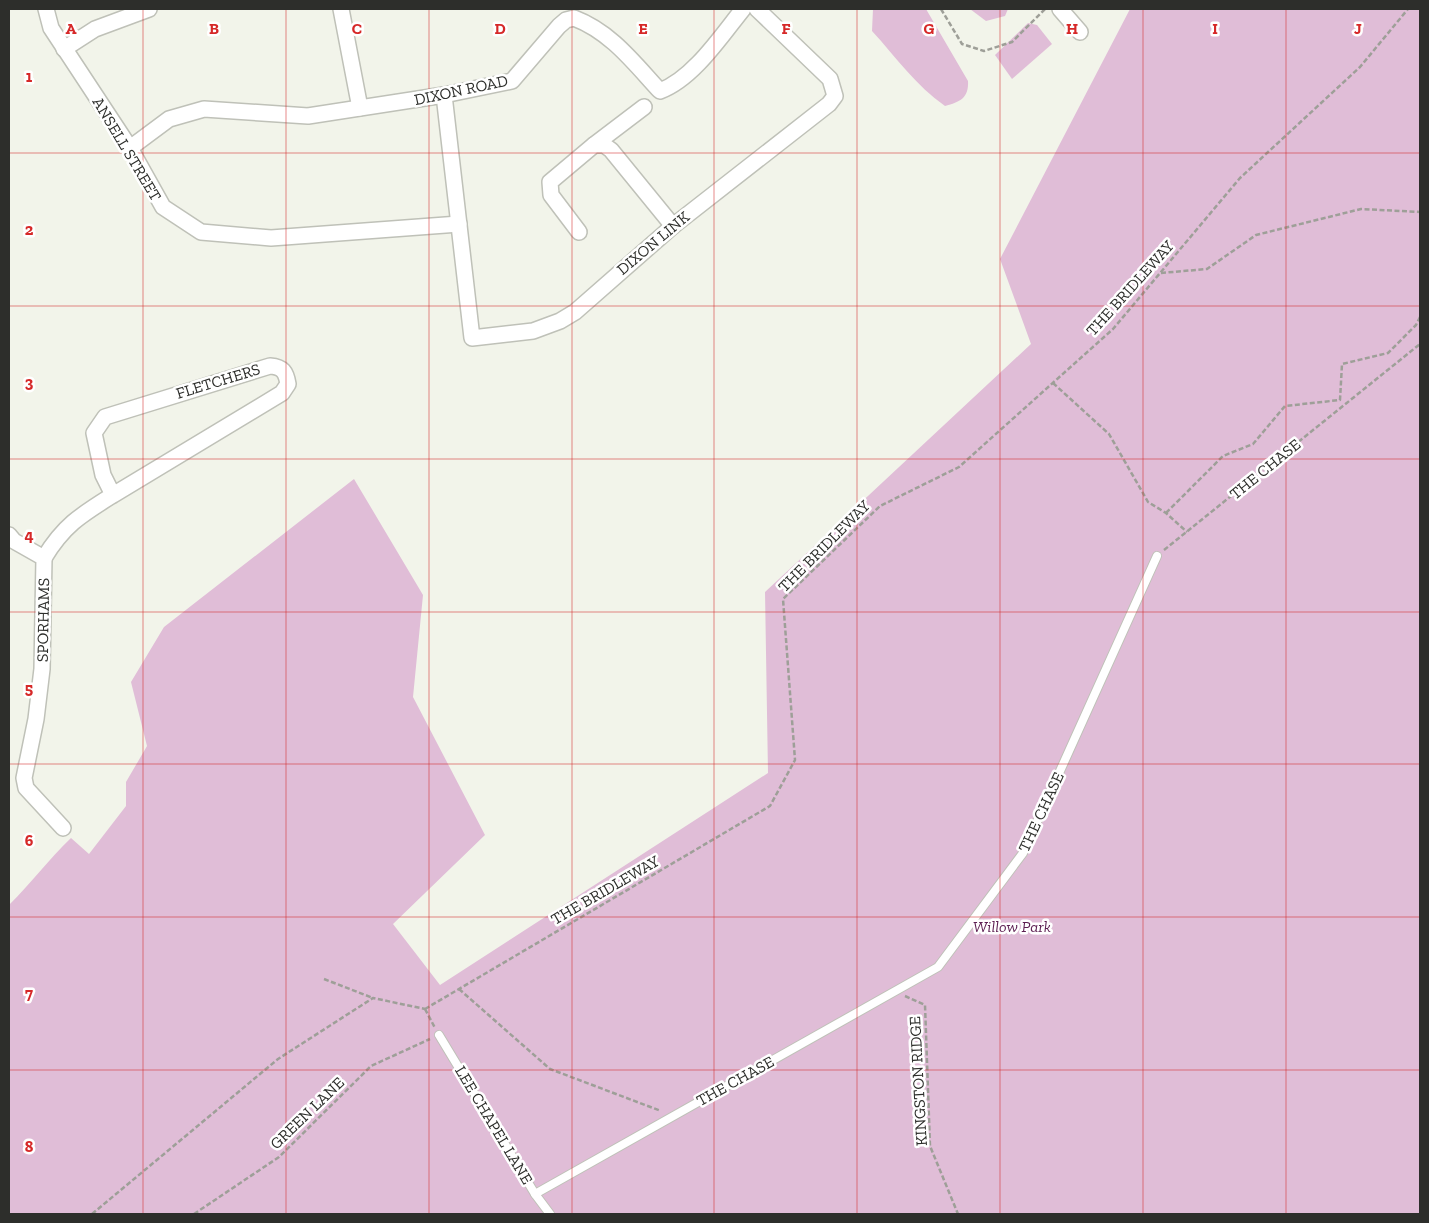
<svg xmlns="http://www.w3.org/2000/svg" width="1429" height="1223" font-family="'Zilla Slab',serif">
<rect width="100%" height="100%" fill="#f2f4ea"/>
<g fill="#e0bdd7">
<path d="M873,9H926L968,81C969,98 960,102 945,106C916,86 896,57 872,31Z"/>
<polygon points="970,9 1008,9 1005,16 986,21"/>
<path d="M1130,9H1420V1214H9V905C31,883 49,859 71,838L89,854L126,806V782L147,746L131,682L164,627L354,479L423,595L413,697L485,835L393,924L440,985L768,773L765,592L1031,344L1000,259Z"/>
<polygon points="1028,23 1037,25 1052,44 1012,79 995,55"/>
</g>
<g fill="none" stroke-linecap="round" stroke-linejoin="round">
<g stroke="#bfc1b8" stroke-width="10">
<g id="service">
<polyline points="439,1035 535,1194 550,1214"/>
<polyline points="535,1194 938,967 1023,853 1157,556"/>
</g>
</g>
<g stroke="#bfc1b8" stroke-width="18">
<g id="minor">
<polyline points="46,9 51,28 130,148 163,207 201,232 271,238 459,224"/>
<polyline points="341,9 360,108"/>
<polyline points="1060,9 1080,32"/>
<polyline points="64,49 95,29 149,9"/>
<polyline points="444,95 472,338 533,331 560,321 575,312 673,226 829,104 835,96 830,79 757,9"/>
<polyline points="594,145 644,107"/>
<path d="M130,148L169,119L204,109L308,116L444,95L512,81L559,26L566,20L574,18C611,32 634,63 660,91C693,79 722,35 743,9"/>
<polyline points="579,232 551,195 550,182 594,145 604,145 611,150 673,226"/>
<polyline points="9,535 14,541 44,558 42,669 36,719 24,778 26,788 63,828"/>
<path d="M44,558C64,525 81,515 113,495L103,475L94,433L105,417L270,366C283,367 286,372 288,384L282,393L113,495"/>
</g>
</g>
<g stroke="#9e9f98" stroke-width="2.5" stroke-dasharray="5 2.5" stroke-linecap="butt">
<polyline points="941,9 962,44 984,51 1012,42 1045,9"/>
<polyline points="1161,273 1207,269 1256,235 1361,209 1420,212"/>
<polyline points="1053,383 1109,434 1148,502 1166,513 1187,532"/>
<polyline points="1166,513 1223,456 1253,444 1285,406 1340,400 1342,364 1388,353 1416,325 1420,317"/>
<polyline points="1164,550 1420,344"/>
<polyline points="324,979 373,998"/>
<polyline points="459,989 550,1069 661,1111"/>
<polyline points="905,996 925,1005 930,1146 958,1214"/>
<polyline points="425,1009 770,806 795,760 783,599 880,506 959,467 1113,329 1240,178 1360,67 1408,9"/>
<polyline points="425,1009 435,1028"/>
<polyline points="92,1214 278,1059 373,998 425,1009"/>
<polyline points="194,1214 279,1157 371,1066 430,1039"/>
</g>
<use href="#service" stroke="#fff" stroke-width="8"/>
<use href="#minor" stroke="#fff" stroke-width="15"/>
</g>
<path fill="none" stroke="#d62828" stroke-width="1" stroke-opacity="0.55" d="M143,9V1214M286,9V1214M429,9V1214M572,9V1214M714,9V1214M857,9V1214M1000,9V1214M1143,9V1214M1286,9V1214M9,153H1420M9,306H1420M9,459H1420M9,612H1420M9,764H1420M9,917H1420M9,1070H1420"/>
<g text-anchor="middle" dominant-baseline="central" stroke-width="5" stroke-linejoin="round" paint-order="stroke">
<g font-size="16" fill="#2d2e2b" stroke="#fff">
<text transform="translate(461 90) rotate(-12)">DIXON ROAD</text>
<text transform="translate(127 149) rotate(59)">ANSELL STREET</text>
<text transform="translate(653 243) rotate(-40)">DIXON LINK</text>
<text transform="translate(1130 288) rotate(-48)">THE BRIDLEWAY</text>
<text transform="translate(218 381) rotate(-17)">FLETCHERS</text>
<text transform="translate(1265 469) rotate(-39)">THE CHASE</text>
<text transform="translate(824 546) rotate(-45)">THE BRIDLEWAY</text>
<text transform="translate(43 620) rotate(-89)">SPORHAMS</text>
<text transform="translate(1041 812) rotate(-65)">THE CHASE</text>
<text transform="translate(605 890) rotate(-30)">THE BRIDLEWAY</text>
<text transform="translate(735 1081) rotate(-29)">THE CHASE</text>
<text transform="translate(918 1081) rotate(-93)">KINGSTON RIDGE</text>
<text transform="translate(307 1113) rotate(-44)">GREEN LANE</text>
<text transform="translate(494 1125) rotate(59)">LEE CHAPEL LANE</text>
</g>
<g font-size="16" font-style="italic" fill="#5d1f52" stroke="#fff">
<text x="1012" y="926">Willow Park</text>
</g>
</g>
<g font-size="16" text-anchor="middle" font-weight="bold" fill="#d62828" stroke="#fff" stroke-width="5" stroke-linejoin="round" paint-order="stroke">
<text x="71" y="34">A</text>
<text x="214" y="34">B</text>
<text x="357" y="34">C</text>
<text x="500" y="34">D</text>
<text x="643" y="34">E</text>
<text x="786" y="34">F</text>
<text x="929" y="34">G</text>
<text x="1072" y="34">H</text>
<text x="1215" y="34">I</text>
<text x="1358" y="34">J</text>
<text x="29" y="82">1</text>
<text x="29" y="235">2</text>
<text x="29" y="388">3</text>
<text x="29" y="541">4</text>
<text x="29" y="694">5</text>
<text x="29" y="846">6</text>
<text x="29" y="999">7</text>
<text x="29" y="1152">8</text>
</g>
<rect width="1429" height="1223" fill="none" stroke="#2d2e2b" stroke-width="20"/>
</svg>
